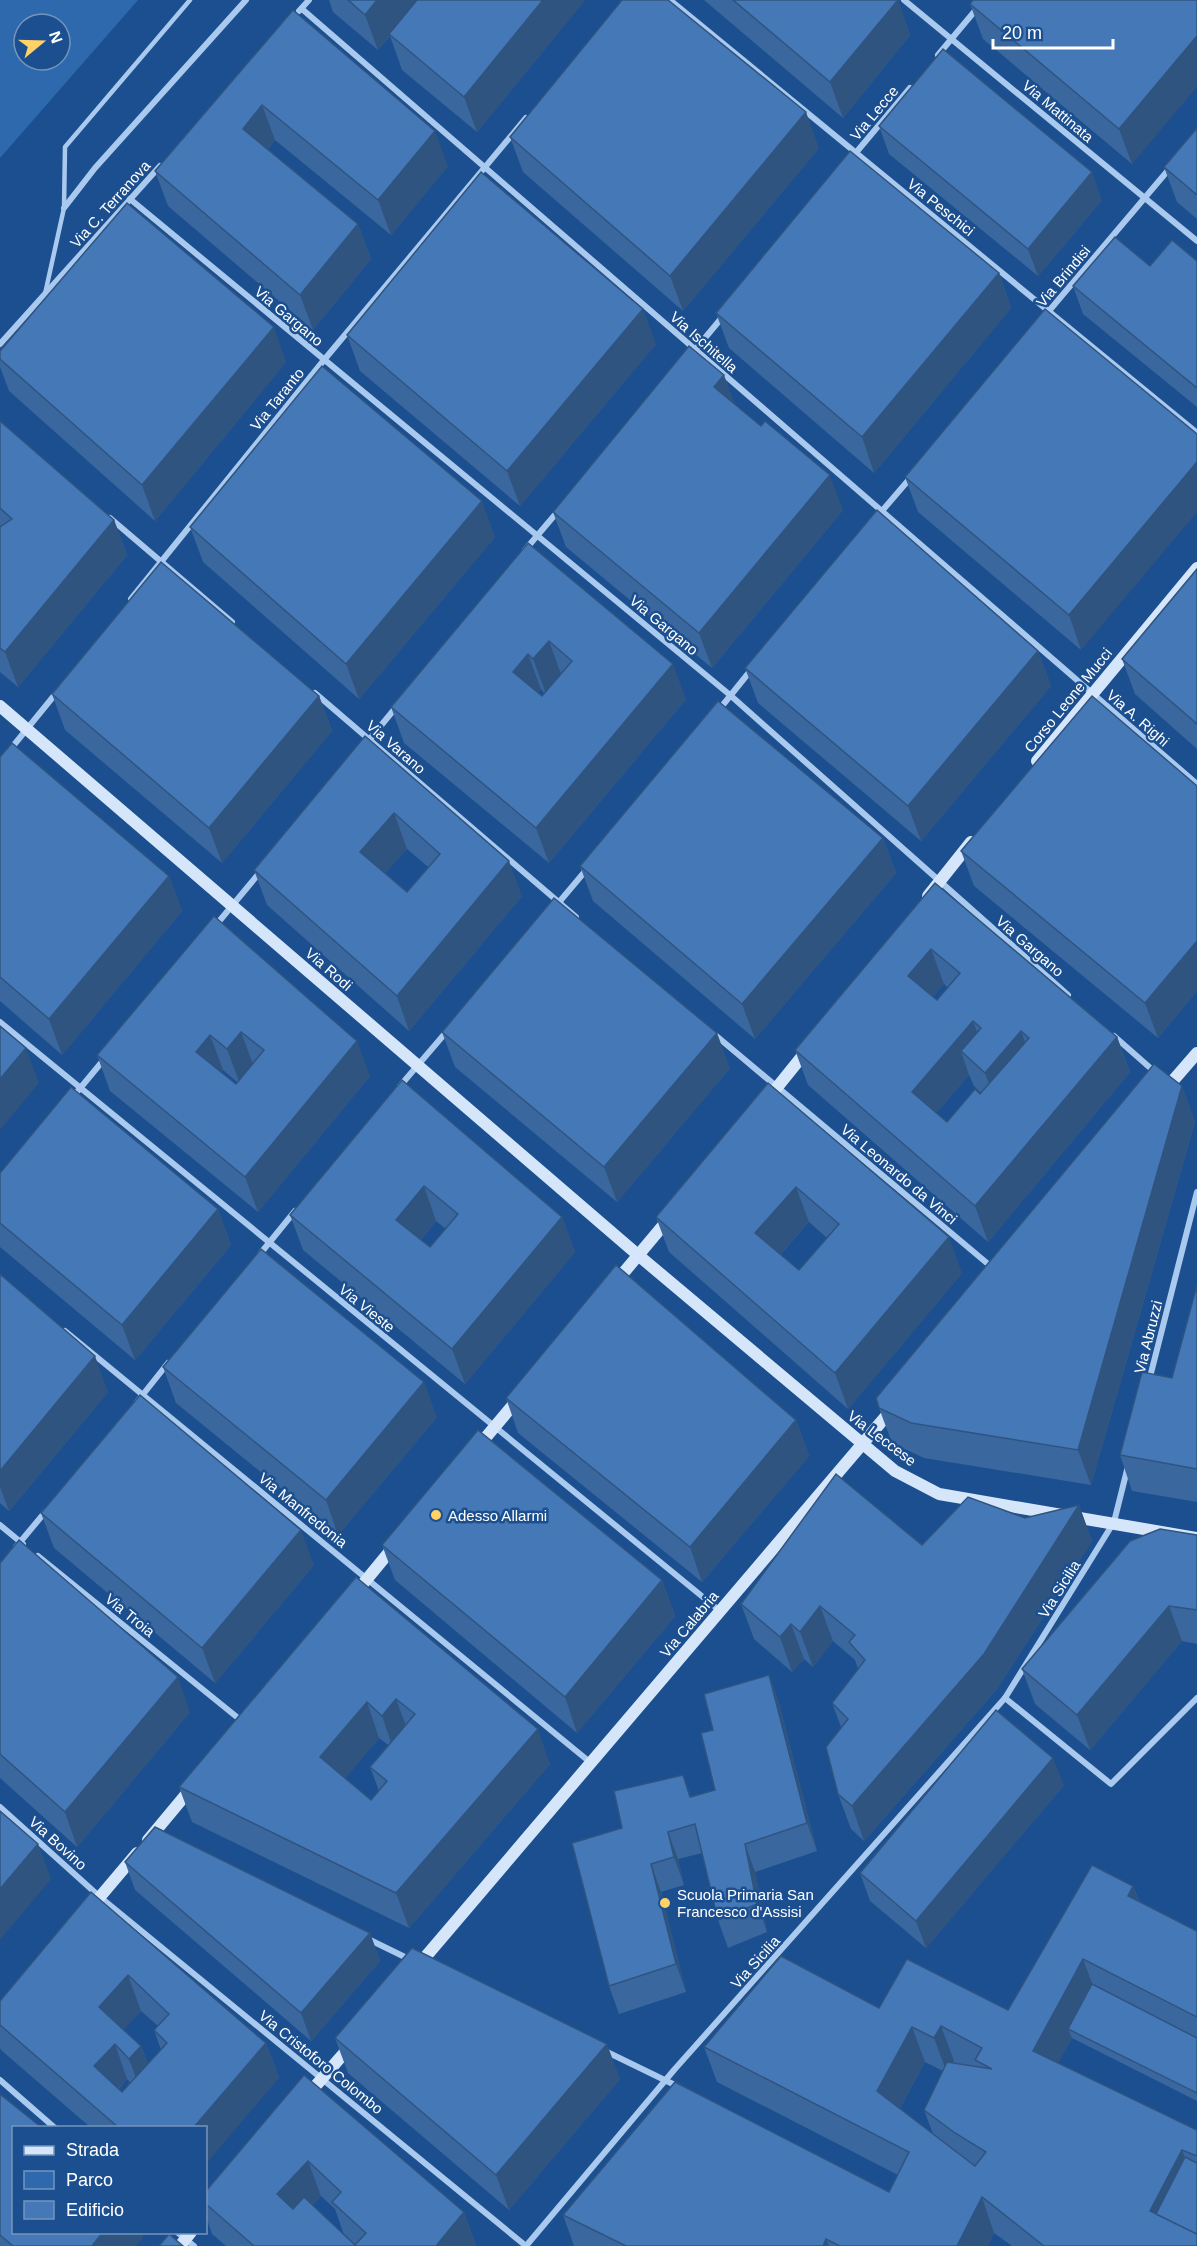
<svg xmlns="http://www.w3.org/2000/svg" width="1197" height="2246" font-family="Arial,sans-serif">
<rect width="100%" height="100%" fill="#1b4f8f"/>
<path fill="#2e69ad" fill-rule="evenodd" d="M0,0H138L0,158ZM24,24H60V60H24Z"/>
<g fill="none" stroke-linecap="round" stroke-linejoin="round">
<polyline stroke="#a9c9ee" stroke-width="4.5" points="45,294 64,208 65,147 190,0"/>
<g stroke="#a9c9ee" stroke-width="6">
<polyline points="670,0 1197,433"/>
<polyline points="904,0 1197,241"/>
<polyline points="302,9 1197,784"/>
<polyline points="299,11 309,0"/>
<polyline points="938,55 984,0"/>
<polyline points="849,161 910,88"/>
<polyline points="130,199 730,695 1068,995"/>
<polyline points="64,208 95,168 246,0"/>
<polyline points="1043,318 1170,168"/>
<polyline points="0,344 160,166"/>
<polyline points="690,356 724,315"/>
<polyline points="110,518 232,622"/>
<polyline points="876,518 912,476"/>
<polyline points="525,550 559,510"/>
<polyline points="131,599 324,360 526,118"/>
<polyline points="315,693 576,917"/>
<polyline points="718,711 751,670"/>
<polyline points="365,745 397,706"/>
<polyline points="0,762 57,692"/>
<polyline points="555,907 587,869"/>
<polyline points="216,925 261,871"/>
<polyline points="0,1022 720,1611"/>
<polyline points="714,1034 994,1269"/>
<polyline points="1114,1036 1156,1073"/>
<polyline points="400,1086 448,1030"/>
<polyline points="72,1098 106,1057"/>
<polyline points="260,1254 295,1211"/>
<polyline points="65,1331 591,1763"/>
<polyline points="1149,1381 1197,1192"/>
<polyline points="137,1402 168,1363"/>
<polyline points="0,1525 23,1544"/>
<polyline points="16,1547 46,1511"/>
<polyline points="38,1556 243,1722"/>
<polyline points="1005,1698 1111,1784 1197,1698"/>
<polyline points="0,1807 100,1897 526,2246"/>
<polyline points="366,1938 411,1960"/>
<polyline points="605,2051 679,2087"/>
<polyline points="0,2080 55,2128"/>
<polyline points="177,2232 194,2246"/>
<polyline points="526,2246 674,2070 1005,1698 1114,1522 1128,1466"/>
</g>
<g stroke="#d6e6fa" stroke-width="12">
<polyline points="0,706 638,1255 895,1471 939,1494 1197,1538"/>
<polyline points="1037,761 1197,568"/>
<polyline points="928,896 971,842"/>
<polyline points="1164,1091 1197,1053"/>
<polyline points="766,1101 808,1049"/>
<polyline points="615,1283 671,1216"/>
<polyline points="476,1449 519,1398"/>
<polyline points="353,1596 395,1545"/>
<polyline points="148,1840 193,1786"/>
<polyline points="88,1911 137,1853"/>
<polyline points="416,1968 893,1408"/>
<polyline points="305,2098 353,2043"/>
<polyline points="180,2246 191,2232"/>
</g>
</g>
<g fill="#3a679d" fill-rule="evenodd">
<polygon points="329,0 585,0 477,132 402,70 390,36 378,50 333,12"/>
<polygon points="704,0 898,0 910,35 843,118"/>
<polygon points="1197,0 1132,164 983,39 970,4"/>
<polygon points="293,10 448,166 391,235 275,140 268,149 358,224 371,259 313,330 168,206 155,171"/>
<polygon points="879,126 1102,200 1038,276 889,154"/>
<polygon points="1197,128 1197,219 1177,202 1164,167"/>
<polygon points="510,137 819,148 683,311 523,172"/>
<polygon points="1197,261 1197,407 1083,314 1073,286"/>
<polygon points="999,273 1011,308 874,473 729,348 716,313"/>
<polygon points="1045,309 1081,650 918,512 905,477"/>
<polygon points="347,335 656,344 520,506 360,371"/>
<polygon points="0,359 286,362 155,521 9,391 0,367"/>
<polygon points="734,404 761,426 843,510 712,668 566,547 553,512"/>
<polygon points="0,421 114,520 127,555 18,687 0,672"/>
<polygon points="190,527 495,537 359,699 203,562"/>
<path d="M528,543L686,699L549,863L404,743L391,707ZM541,689L544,693L542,696L538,693Z"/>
<polygon points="1197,569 1197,749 1135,694 1122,659"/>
<polygon points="1038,651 1051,686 921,841 758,703 745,668"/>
<polygon points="52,694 319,696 332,731 222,863 65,730"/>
<path d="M365,736L522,896L409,1031L267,905L254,870ZM407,849L428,867L407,892L385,873Z"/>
<polygon points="0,757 169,876 182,911 62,1055 0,1001"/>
<polygon points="1197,786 1197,991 1158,1038 974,886 961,851"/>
<polygon points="883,838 896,873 755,1039 593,901 580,866"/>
<path d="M935,883L1117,1037L1130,1072L988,1242L808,1085L795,1050ZM944,984L948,988L937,1000L933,997ZM969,1075L974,1086L981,1093L947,1122L936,1113Z"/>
<path d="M214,916L370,1076L258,1212L110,1091L97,1055ZM223,1070L237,1082L236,1084L221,1072Z"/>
<polygon points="442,1032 730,1068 617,1202 455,1067"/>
<path d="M402,1080L562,1217L575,1252L465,1384L303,1250L290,1215ZM436,1221L446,1229L430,1247L421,1240Z"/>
<path d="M768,1083L962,1273L848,1409L669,1252L656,1217ZM809,1222L827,1238L799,1270L781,1254Z"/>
<polygon points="1182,1086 1195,1122 1091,1485 924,1458 892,1443 879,1408"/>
<polygon points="0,1173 218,1209 231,1245 135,1360 0,1247"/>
<polygon points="0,1274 108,1392 9,1511 0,1503"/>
<polygon points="1197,1285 1197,1502 1132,1491 1120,1455 1172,1378"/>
<polygon points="163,1367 437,1417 338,1535 176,1403"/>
<polygon points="506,1398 796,1420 809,1456 702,1582 518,1433"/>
<polygon points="1079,1505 1092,1541 997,1689 864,1841 851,1829 838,1794 841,1727 832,1703 858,1669 855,1660 833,1641 813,1667 804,1659 792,1672 754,1639 741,1604 922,1545 1025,1518"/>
<polygon points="41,1513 314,1565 215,1683 54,1548"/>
<polygon points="1197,1535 1197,1644 1182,1641 1090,1750 1035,1704 1022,1669"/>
<polygon points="382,1545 662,1580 675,1616 577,1733 395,1580"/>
<polygon points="0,1563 190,1712 77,1847 0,1778"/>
<path d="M356,1577L550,1764L409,1928L192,1822L179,1787ZM379,1738L388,1745L370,1767L379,1791L371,1800L345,1778Z"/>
<polygon points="769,1675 779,1703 817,1851 755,1872 767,1932 728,1948 718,1920 702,1853 678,1859 684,1885 661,1892 686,1992 619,2014 609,1986 622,1828 683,1775 691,1797 715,1790 713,1730"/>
<polygon points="1064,1785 926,1948 870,1901 860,1873"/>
<polygon points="125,1862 370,1933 380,1961 311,2041 135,1890"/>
<path d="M1133,1886L1139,1901L1197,1931V2101L1072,2038L1058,2063L1197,2130V2246H1012L994,2233L988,2246H574L563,2215L889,2192L898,2175L717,2082L704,2047L879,2008L1008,2010ZM925,2062L943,2071L924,2110L933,2134L900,2108Z"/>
<path d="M91,1892L266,2043L279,2078L206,2127H90L1,2050L0,2048V2001ZM141,2011L158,2026L154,2030L161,2050L148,2064L141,2046L123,2029ZM127,2079L130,2082L122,2092L119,2089Z"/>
<polygon points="335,2038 620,2079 509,2210 348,2073"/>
<path d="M304,2075L464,2212L476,2246H226L212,2234L206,2216V2191ZM321,2196L335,2209L344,2235L313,2205Z"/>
<polygon points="0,2094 14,2232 141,2232 143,2237 135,2246 0,2246"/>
</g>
<g fill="#305480">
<polygon points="377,0 419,0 378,50 365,15"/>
<polygon points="543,0 585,0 477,132 464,97"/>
<polygon points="898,0 910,35 843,118 830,82"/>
<polygon points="1197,36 1197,87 1132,164 1119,129"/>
<polygon points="262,105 275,140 255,164 243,129"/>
<polygon points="806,112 819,148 683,311 670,276"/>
<polygon points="435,131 448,166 391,235 378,200"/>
<polygon points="1092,172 1102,200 1038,276 1028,249"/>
<polygon points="358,224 371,259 313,330 300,295"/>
<polygon points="999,273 1011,308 874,473 862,437"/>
<polygon points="643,309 656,344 520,506 507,471"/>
<polygon points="274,327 286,362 155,521 142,485"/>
<polygon points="724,375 737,410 714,387"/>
<polygon points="1197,462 1197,512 1081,650 1069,615"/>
<polygon points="830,475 843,510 712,668 699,633"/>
<polygon points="482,501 495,537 359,699 346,664"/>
<polygon points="114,520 127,555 18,687 5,652"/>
<polygon points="549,641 562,677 546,694 533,659"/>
<polygon points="1038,651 1051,686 921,841 908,806"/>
<polygon points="528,654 541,689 526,707 513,672"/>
<polygon points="673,664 686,699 549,863 536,828"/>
<polygon points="319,696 332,731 222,863 209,828"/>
<polygon points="394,813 407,849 373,887 360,852"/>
<polygon points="883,838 896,873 755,1039 742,1004"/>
<polygon points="509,861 522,896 409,1031 397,996"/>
<polygon points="169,876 182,911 62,1055 49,1019"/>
<polygon points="1197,941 1197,991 1158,1038 1145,1003"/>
<polygon points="931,949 944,984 921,1011 908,976"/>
<polygon points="973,1021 986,1056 961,1051 969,1075 924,1127 912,1092"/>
<polygon points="1021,1031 1034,1066 998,1108 985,1073"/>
<polygon points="241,1032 254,1067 240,1084 227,1049"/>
<polygon points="717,1033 730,1068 617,1202 604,1167"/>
<polygon points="210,1035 223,1070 209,1087 196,1052"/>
<polygon points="1117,1037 1130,1072 988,1242 975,1206"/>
<polygon points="357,1041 370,1076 258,1212 245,1177"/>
<polygon points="26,1048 39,1083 0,1130 0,1079"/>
<polygon points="1182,1086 1195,1122 1091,1485 1078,1450"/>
<polygon points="424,1186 436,1221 409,1255 396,1220"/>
<polygon points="796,1187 809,1222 768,1268 755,1233"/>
<polygon points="218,1209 231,1245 135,1360 122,1325"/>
<polygon points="562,1217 575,1252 465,1384 452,1349"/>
<polygon points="949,1237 962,1273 848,1409 835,1373"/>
<polygon points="95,1356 108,1392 9,1511 0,1487 0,1471"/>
<polygon points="424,1382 437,1417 338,1535 326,1500"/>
<polygon points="796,1420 809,1456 702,1582 690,1547"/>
<polygon points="1079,1505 1092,1541 997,1689 864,1841 852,1806"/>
<polygon points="301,1530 314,1565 215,1683 202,1648"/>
<polygon points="662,1580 675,1616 577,1733 565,1697"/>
<polygon points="820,1606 833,1641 813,1667 800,1632"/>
<polygon points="1169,1606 1182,1641 1090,1750 1077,1715"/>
<polygon points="791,1624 804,1659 792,1672 780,1637"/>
<polygon points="769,1675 779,1703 817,1851 807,1823"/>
<polygon points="178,1677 190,1712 77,1847 65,1812"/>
<polygon points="396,1699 409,1734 394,1751 382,1716"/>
<polygon points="367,1702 379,1738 333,1793 320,1757"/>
<polygon points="538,1729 550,1764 409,1928 396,1893"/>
<polygon points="1053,1758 1064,1785 926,1948 916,1921"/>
<polygon points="668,1832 678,1859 684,1885 674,1857"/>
<polygon points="38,1844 51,1879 0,1940 0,1889"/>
<polygon points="745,1844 755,1872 767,1932 757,1904"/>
<polygon points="651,1864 661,1892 686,1992 676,1964"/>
<polygon points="1133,1886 1146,1922 1128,1896"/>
<polygon points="370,1933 380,1961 311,2041 301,2013"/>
<polygon points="1083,1959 1096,1994 1068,2029 1072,2038 1046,2086 1033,2051"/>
<polygon points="128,1975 141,2011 112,2042 99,2007"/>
<polygon points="941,2026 954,2061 947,2073 934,2038"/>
<polygon points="912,2027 925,2062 890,2126 877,2091"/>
<polygon points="266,2043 279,2078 206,2164 206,2127 194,2127"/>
<polygon points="115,2044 127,2079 107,2101 94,2066"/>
<polygon points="607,2044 620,2079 509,2210 496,2175"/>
<polygon points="141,2046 154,2081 142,2094 129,2059"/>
<polygon points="1182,2150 1195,2185 1153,2219 1150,2211"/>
<polygon points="308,2161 321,2196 290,2229 277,2194"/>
<polygon points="982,2197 994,2233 988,2246 957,2246"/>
<polygon points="464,2212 476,2246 436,2246"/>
<polygon points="103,2232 141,2232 143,2237 135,2246 92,2246"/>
<polygon points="826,2239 829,2246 823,2246"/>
</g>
<g fill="#4478b7" stroke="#305480" stroke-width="1.5" fill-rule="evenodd">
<polygon points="348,0 377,0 365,15"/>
<polygon points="417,0 543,0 464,97 389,34"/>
<polygon points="622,0 668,0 806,112 670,276 510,137"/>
<polygon points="733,0 898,0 830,82"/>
<polygon points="973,0 1197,0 1197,36 1119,129 970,4"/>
<polygon points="293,10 435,131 378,200 262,105 243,129 358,224 300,295 155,171"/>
<polygon points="943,49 1092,172 1028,249 879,126"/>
<polygon points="1197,128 1197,195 1164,167"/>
<polygon points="850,151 999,273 862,437 716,313"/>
<polygon points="481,172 643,309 507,471 347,335"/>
<polygon points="127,203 274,327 142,485 0,359 0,351"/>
<polygon points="1115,237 1150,266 1172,240 1197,261 1197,388 1073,286"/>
<polygon points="1045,309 1197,434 1197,462 1069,615 905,477"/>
<polygon points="689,346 724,375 714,387 761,426 765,421 830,475 699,633 553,512"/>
<polygon points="322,366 482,501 346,664 190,527"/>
<polygon points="0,421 114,520 5,652 0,648 0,527 12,519 0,508"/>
<polygon points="877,510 1038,651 908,806 745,668"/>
<path d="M528,543L673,664L536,828L391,707ZM549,641L572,661L542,696L513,672L528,654L533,659Z"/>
<polygon points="161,562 319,696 209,828 52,694"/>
<polygon points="1197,569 1197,724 1122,659"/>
<polygon points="1092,696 1197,786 1197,941 1145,1003 961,851"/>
<polygon points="718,701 883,838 742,1004 580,866"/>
<path d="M365,736L509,861L397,996L254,870ZM394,813L440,854L407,892L360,852Z"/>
<polygon points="12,743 169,876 49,1019 0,977 0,757"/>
<path d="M935,883L1117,1037L975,1206L795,1050ZM931,949L960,973L937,1000L908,976ZM973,1021L981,1028L961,1051L985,1073L1021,1031L1029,1038L980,1094L975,1089L947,1122L912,1092Z"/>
<polygon points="554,898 717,1033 604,1167 442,1032"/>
<path d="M214,916L357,1041L245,1177L97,1055ZM241,1032L264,1050L236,1084L196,1052L210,1035L227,1049Z"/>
<polygon points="0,1026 26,1048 0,1079"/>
<polygon points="1154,1064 1182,1086 1078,1450 911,1423 879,1408 876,1398"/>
<path d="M402,1080L562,1217L452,1349L290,1215ZM424,1186L458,1214L430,1247L396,1220Z"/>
<path d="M768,1083L949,1237L835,1373L656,1217ZM796,1187L839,1224L799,1270L755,1233Z"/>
<polygon points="71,1087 218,1209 122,1325 0,1223 0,1173"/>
<polygon points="261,1249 424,1382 326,1500 163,1367"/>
<polygon points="616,1265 796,1420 690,1547 506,1398"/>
<polygon points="0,1274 95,1356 0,1471"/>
<polygon points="1197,1285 1197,1469 1120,1455 1142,1372 1172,1378"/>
<polygon points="140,1395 301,1530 202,1648 41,1513"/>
<polygon points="478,1430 662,1580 565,1697 382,1545"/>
<polygon points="836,1474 922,1545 968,1497 1025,1518 1079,1505 984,1654 852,1806 838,1794 826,1747 848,1719 832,1703 865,1660 849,1642 855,1635 820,1606 800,1632 791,1624 780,1637 741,1604"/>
<polygon points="1160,1529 1197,1535 1197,1610 1169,1606 1077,1715 1022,1669 1130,1541"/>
<polygon points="19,1540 178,1677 65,1812 0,1754 0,1563"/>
<path d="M356,1577L538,1729L396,1893L179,1787ZM396,1699L415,1714L370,1767L387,1781L371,1800L320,1757L367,1702L382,1716Z"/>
<polygon points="769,1675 807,1823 745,1844 757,1904 718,1920 695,1824 668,1832 674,1857 651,1864 676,1964 609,1986 572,1843 622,1828 614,1791 683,1775 690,1797 715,1790 701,1733 713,1730 704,1694"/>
<polygon points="996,1710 1053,1758 916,1921 860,1873"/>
<polygon points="0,1811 38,1844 0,1889"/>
<polygon points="155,1827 370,1933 301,2013 125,1862"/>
<path d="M1092,1865L1133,1886L1128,1896L1197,1931V2017L1083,1959L1033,2051L1197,2130V2156L1182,2150L1150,2211L1197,2234V2246H1044L982,2197L957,2246H840L826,2239L823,2246H626L563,2215L675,2082L889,2192L909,2152L704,2047L781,1956L879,2008L907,1959L1008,2010ZM941,2026L982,2048L975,2060L992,2069L947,2062L924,2110L955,2133L986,2152L975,2166L877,2091L912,2027L934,2038Z"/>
<path d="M91,1892L266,2043L194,2127H118L0,2025V2001ZM128,1975L169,2014L154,2030L167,2043L122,2092L94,2066L115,2044L129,2059L141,2046L99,2007Z"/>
<polygon points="412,1948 607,2044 496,2175 335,2038"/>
<polygon points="1092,1984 1197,2038 1197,2093 1068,2029"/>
<path d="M304,2075L464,2212L436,2246H254L206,2204V2191ZM308,2161L341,2192L332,2202L366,2233L355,2245L304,2197L293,2209L277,2194Z"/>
<polygon points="0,2094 41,2127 14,2127 14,2232 103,2232 92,2246 13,2246 0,2235"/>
<polygon points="1185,2157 1197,2163 1197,2234 1156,2214"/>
<polygon points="169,2234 183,2246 159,2246"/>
</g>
<g fill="#ffd166" stroke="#1b4f8f" stroke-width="2">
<circle cx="436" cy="1515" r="6"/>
<circle cx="665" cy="1903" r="6"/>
</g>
<g text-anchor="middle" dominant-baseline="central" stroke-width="5" stroke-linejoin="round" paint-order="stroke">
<g font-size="15" fill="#fff" stroke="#1b4f8f">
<text transform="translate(1058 111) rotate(40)">Via Mattinata</text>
<text transform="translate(874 113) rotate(-50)">Via Lecce</text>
<text transform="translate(110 204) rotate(-48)">Via C. Terranova</text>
<text transform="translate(941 207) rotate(39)">Via Peschici</text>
<text transform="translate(1063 276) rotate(-50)">Via Brindisi</text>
<text transform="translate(289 316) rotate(40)">Via Gargano</text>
<text transform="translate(704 342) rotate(41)">Via Ischitella</text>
<text transform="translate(277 399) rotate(-51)">Via Taranto</text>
<text transform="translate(664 625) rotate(40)">Via Gargano</text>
<text transform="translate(1068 700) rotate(-51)">Corso Leone Mucci</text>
<text transform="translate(1138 718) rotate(41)">Via A. Righi</text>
<text transform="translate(396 747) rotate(41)">Via Varano</text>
<text transform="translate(1030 946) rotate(41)">Via Gargano</text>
<text transform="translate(329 969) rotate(41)">Via Rodi</text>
<text transform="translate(899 1174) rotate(40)">Via Leonardo da Vinci</text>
<text transform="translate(367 1308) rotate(39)">Via Vieste</text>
<text transform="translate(1148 1337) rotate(-76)">Via Abruzzi</text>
<text transform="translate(882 1438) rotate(37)">Via Leccese</text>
<text transform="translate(303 1510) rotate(39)">Via Manfredonia</text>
<text transform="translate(1059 1589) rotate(-58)">Via Sicilia</text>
<text transform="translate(130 1615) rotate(39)">Via Troia</text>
<text transform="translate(689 1624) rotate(-50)">Via Calabria</text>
<text transform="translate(58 1843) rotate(42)">Via Bovino</text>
<text transform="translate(755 1962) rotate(-48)">Via Sicilia</text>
<text transform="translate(321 2062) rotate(39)">Via Cristoforo Colombo</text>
</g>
<g font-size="15" fill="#fff" stroke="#1b4f8f" text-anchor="start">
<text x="448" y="1515">Adesso Allarmi</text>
<text x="677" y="1894">Scuola Primaria San<tspan x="677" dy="17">Francesco d'Assisi</tspan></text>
</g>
</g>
<rect x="12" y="2126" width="195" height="108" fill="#1b4f8f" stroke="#7695bc" stroke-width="1.5"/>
<rect x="24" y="2146" width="30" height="9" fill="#d6e6fa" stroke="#7695bc" stroke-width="1.5"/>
<text x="66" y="2156" font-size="18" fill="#ffffff">Strada</text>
<rect x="24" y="2171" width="30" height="18" fill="#2e69ad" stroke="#7695bc" stroke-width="1.5"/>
<text x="66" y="2186" font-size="18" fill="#ffffff">Parco</text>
<rect x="24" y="2201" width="30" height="18" fill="#4478b7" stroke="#7695bc" stroke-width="1.5"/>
<text x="66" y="2216" font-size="18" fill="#ffffff">Edificio</text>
<g transform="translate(42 42) rotate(71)"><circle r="28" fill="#1b4f8f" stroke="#7695bc" stroke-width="1.5"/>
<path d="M0-4.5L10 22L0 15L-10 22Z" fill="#ffd166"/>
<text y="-9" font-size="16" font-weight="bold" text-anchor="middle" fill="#ffffff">N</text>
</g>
<path d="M993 39v9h120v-9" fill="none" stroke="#ffffff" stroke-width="3"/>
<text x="1002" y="39" font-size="18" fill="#ffffff" stroke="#1b4f8f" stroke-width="4.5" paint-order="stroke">20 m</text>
</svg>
